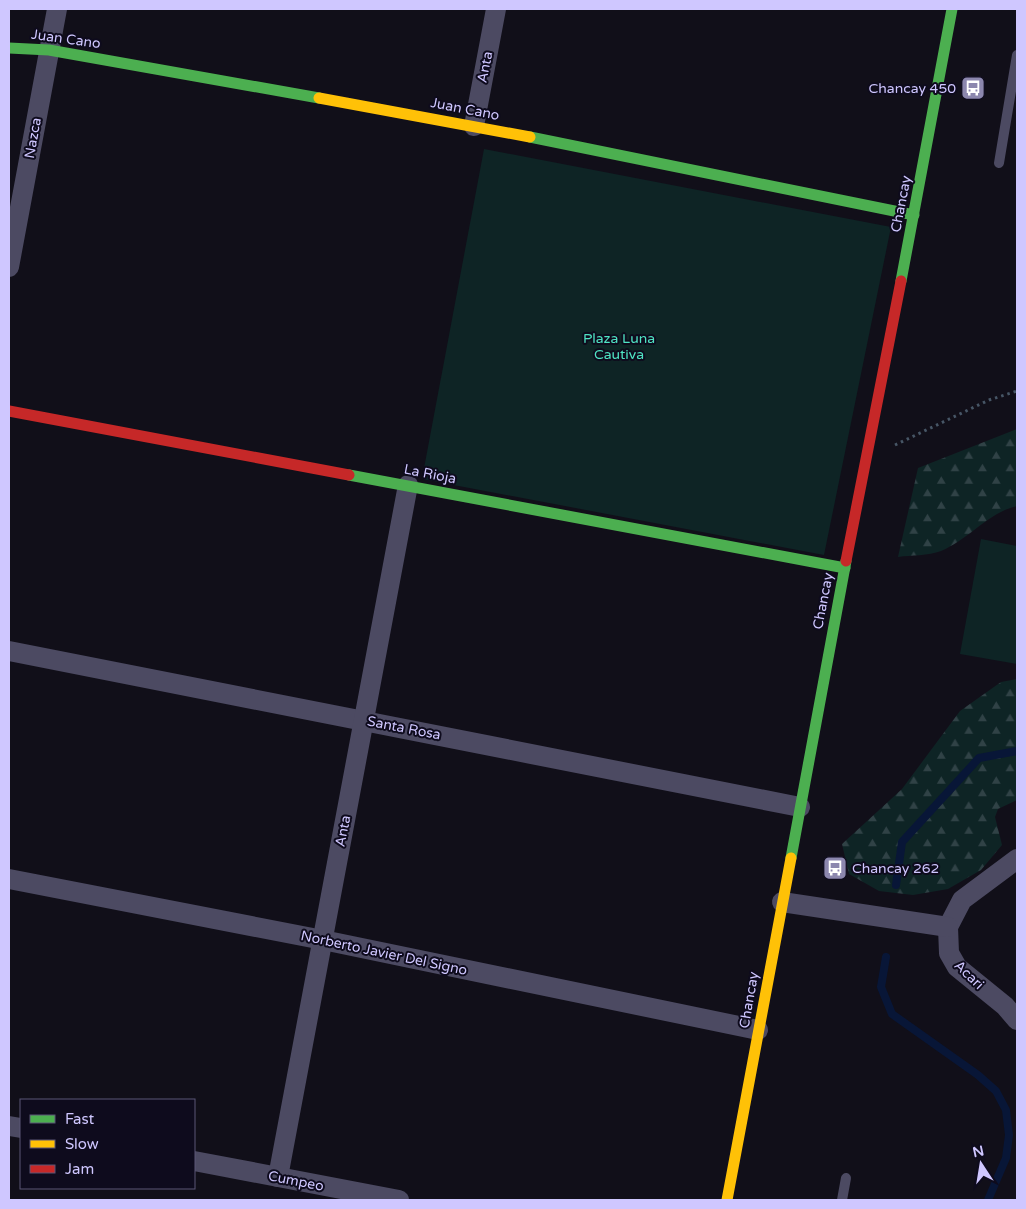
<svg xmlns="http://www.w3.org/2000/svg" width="1026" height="1209" font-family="'Varela Round',sans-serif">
<defs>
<pattern id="forest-firs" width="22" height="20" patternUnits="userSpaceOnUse" patternTransform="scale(1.25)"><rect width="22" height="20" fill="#0e2425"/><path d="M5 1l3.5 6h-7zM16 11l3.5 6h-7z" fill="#304246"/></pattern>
</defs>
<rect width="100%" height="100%" fill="#110f19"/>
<g fill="url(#forest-firs)">
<path d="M1017,429V506C989,512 968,540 941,551C928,556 911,555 898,557L918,468Z"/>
<polygon points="1017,679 1017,800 998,809 995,817 1002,845 981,870 948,889 913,895 879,891 849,874 842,844 902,789 960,711 1001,682"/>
</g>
<g fill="#0e2425">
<polygon points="484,149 891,227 824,555 422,479"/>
<polygon points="981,539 1017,546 1017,664 960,654"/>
</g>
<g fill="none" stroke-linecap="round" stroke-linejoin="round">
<g stroke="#081637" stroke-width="8">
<polyline points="896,885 902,842 979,758 1017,751"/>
<polyline points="886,957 881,987 892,1014 978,1075 996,1091 1006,1110 1009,1135 1006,1158 988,1200"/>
</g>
<polyline stroke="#475666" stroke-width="3" stroke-dasharray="2.5 4" stroke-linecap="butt" points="895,445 989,400 1017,391"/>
<g stroke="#4c4a62" stroke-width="10">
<polyline points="999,163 1017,55"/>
<polyline points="842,1200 846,1178"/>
</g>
<g stroke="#4c4a62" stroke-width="20">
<polyline points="474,126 496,9"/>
<polyline points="9,267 57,9"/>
<polyline points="9,651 800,807"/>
<polyline points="1017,859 962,900 948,927 949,953 957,967 1005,1006 1017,1020"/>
<polyline points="9,879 323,940 758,1030"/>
<polyline points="782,902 948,927"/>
<polyline points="9,1126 21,1128"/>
<polyline points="194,1161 399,1200"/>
<polyline points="278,1177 408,485"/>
</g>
<g stroke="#4caf50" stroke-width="11">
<polyline points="9,48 49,50 319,98"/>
<polyline points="530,137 914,215"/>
<polyline points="901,281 952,9"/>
<polyline points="349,475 845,568"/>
<polyline points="791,858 846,561"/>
</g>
<g stroke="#ffc107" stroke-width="11">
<polyline points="319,98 530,137"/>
<polyline points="727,1200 791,858"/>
</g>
<g stroke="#c62828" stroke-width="11">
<polyline points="9,411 349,475"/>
<polyline points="846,561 901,281"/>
</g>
</g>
<defs>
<g id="bus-square" transform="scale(1.25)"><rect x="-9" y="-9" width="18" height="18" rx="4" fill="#8c87ae" stroke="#0e0b1d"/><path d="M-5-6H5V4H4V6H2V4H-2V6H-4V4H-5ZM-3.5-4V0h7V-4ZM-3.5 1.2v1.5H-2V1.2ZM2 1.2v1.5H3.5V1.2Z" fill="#fff"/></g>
</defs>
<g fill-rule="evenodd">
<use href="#bus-square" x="973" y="88"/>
<use href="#bus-square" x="835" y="868"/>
</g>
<g text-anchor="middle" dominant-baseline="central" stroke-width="4" stroke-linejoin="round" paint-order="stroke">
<g font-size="14" fill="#cfc7ff" stroke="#0e0b1d">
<text transform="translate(66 39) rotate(8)">Juan Cano</text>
<text transform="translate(485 67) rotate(-79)">Anta</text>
<text transform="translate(465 109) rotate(11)">Juan Cano</text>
<text transform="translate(33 138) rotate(-80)">Nazca</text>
<text transform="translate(901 204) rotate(-79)">Chancay</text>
<text transform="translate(430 474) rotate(11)">La Rioja</text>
<text transform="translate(823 601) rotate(-79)">Chancay</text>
<text transform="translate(404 728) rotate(11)">Santa Rosa</text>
<text transform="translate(343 831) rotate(-79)">Anta</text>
<text transform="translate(384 953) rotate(12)">Norberto Javier Del Signo</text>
<text transform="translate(969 975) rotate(44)">Acari</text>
<text transform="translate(749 1000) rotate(-80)">Chancay</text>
<text transform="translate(296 1181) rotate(11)">Cumpeo</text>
</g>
<g font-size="14" fill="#cfc7ff" stroke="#0e0b1d" text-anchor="end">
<text x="956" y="88">Chancay 450</text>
<text x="852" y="868" text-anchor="start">Chancay 262</text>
</g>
<g font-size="14" fill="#4fe3c3" stroke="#0e0b1d">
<text x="619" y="338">Plaza Luna<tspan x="619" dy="16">Cautiva</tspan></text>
</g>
</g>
<rect width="1026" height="1209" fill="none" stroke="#cfc7ff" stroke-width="20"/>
<rect x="20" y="1099" width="175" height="90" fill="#0e0b1d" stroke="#5b5677"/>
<rect x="30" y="1115" width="25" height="8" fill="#4caf50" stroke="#5b5677"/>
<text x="65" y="1124" font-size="15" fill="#cfc7ff">Fast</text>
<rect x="30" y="1140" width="25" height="8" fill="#ffc107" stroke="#5b5677"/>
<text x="65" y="1149" font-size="15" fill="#cfc7ff">Slow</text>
<rect x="30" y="1165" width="25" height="8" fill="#c62828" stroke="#5b5677"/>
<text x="65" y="1174" font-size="15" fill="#cfc7ff">Jam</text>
<g transform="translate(981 1164) rotate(348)" stroke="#0e0b1d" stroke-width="4" paint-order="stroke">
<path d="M0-4L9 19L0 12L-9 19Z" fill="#cfc7ff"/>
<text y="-8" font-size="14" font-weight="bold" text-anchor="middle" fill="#cfc7ff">N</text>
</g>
</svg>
